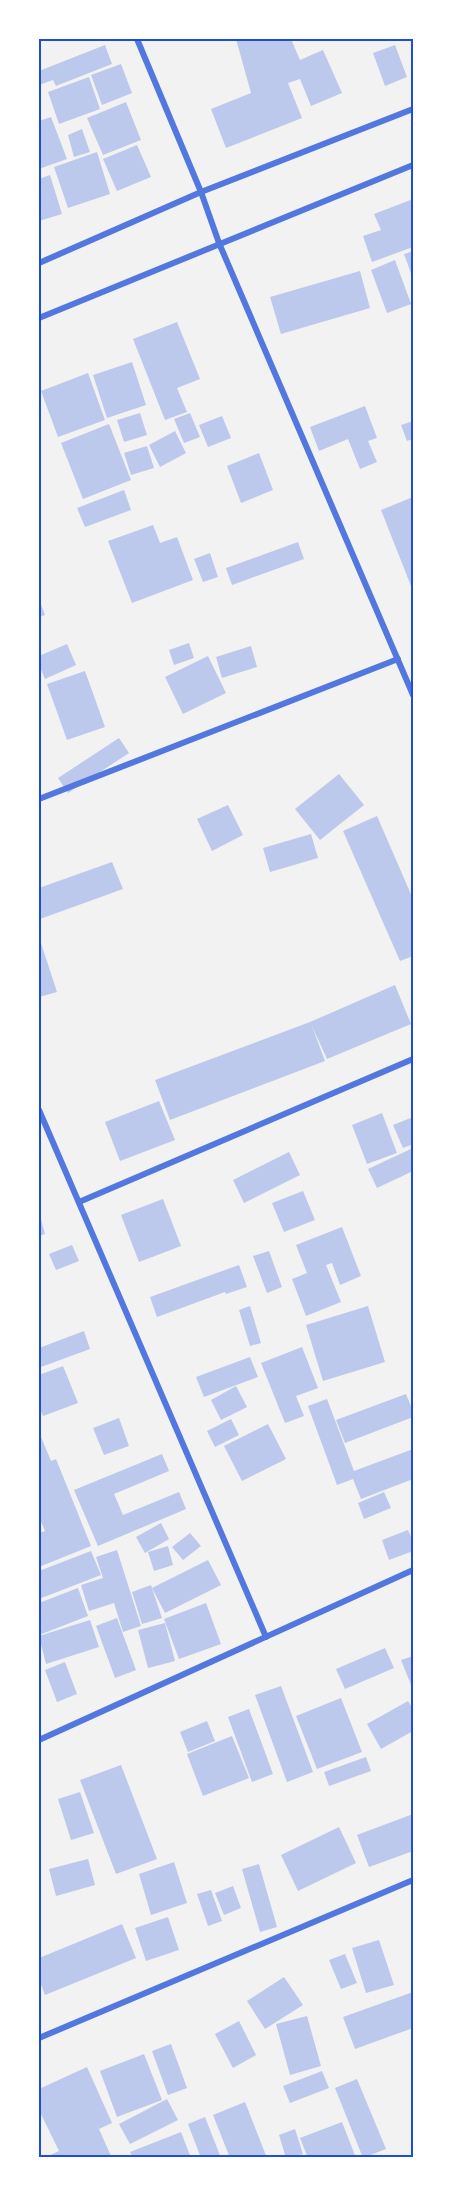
<svg xmlns="http://www.w3.org/2000/svg" width="452" height="2197" font-family="'IBM Plex Serif',serif">
<rect width="100%" height="100%" fill="#f2f2f2"/>
<g fill="#bdc9ec">
<polygon points="236,39 291,39 300,60 323,50 342,93 311,106 300,79 288,83 302,118 226,148 211,109 251,93"/>
<polygon points="105,45 112,64 56,86 53,80 39,85 39,71"/>
<polygon points="395,45 407,77 385,86 373,53"/>
<polygon points="121,64 132,93 102,105 91,75"/>
<polygon points="89,77 100,109 59,124 48,92"/>
<polygon points="126,102 141,140 103,155 87,118"/>
<polygon points="51,117 67,159 39,169 39,121"/>
<polygon points="82,129 90,152 74,157 68,135"/>
<polygon points="137,145 151,177 117,191 103,159"/>
<polygon points="97,152 110,194 68,208 54,167"/>
<polygon points="50,175 62,214 39,221 39,179"/>
<polygon points="413,199 413,247 372,262 363,236 381,230 374,214"/>
<polygon points="413,251 413,279 404,254"/>
<polygon points="395,260 411,304 387,313 371,270"/>
<polygon points="360,271 370,308 281,334 270,297"/>
<polygon points="177,322 200,379 177,388 187,412 165,420 133,339"/>
<polygon points="132,362 146,405 107,418 93,375"/>
<polygon points="88,373 105,420 58,437 41,391"/>
<polygon points="365,406 377,438 368,441 377,462 360,469 348,439 319,451 310,427"/>
<polygon points="140,413 147,435 124,442 117,420"/>
<polygon points="190,413 200,437 184,443 174,419"/>
<polygon points="222,416 231,438 208,447 199,425"/>
<polygon points="413,421 413,439 407,441 401,425"/>
<polygon points="109,424 131,480 83,499 61,443"/>
<polygon points="175,431 186,453 160,467 149,445"/>
<polygon points="147,446 154,468 131,475 124,453"/>
<polygon points="259,453 273,490 241,503 227,466"/>
<polygon points="124,490 131,510 85,527 77,508"/>
<polygon points="413,497 413,591 381,510"/>
<polygon points="153,525 160,543 177,537 193,580 132,603 108,541"/>
<polygon points="298,542 304,559 232,585 226,568"/>
<polygon points="210,553 218,577 203,582 194,559"/>
<polygon points="39,599 45,615 39,617"/>
<polygon points="189,643 194,658 174,665 169,650"/>
<polygon points="67,644 76,665 45,679 39,665 39,656"/>
<polygon points="251,646 257,667 222,678 216,657"/>
<polygon points="208,656 226,693 183,714 165,677"/>
<polygon points="85,671 105,727 67,740 47,684"/>
<polygon points="119,738 129,753 68,793 58,778"/>
<polygon points="339,774 364,805 320,840 295,809"/>
<polygon points="228,805 243,835 212,851 197,819"/>
<polygon points="377,816 413,899 413,956 400,961 343,831"/>
<polygon points="311,834 318,858 270,872 263,848"/>
<polygon points="112,862 123,889 40,919 39,888"/>
<polygon points="39,937 57,992 39,997"/>
<polygon points="395,985 411,1024 327,1059 312,1026 325,1061 170,1120 155,1080 310,1022"/>
<polygon points="159,1101 175,1140 120,1161 105,1122"/>
<polygon points="382,1113 397,1153 367,1164 352,1125"/>
<polygon points="413,1117 413,1144 403,1148 393,1125"/>
<polygon points="413,1148 413,1171 377,1188 368,1169"/>
<polygon points="289,1152 300,1175 244,1203 233,1180"/>
<polygon points="303,1191 315,1220 284,1232 272,1203"/>
<polygon points="163,1199 181,1246 139,1262 121,1215"/>
<polygon points="40,1216 45,1234 39,1236 39,1217"/>
<polygon points="342,1227 361,1276 340,1285 332,1263 326,1265 341,1302 306,1316 292,1279 307,1273 296,1245"/>
<polygon points="72,1245 79,1261 56,1270 49,1254"/>
<polygon points="269,1251 282,1287 267,1293 253,1256"/>
<polygon points="239,1265 247,1287 226,1294 225,1292 157,1317 150,1297"/>
<polygon points="250,1306 261,1343 250,1346 239,1310"/>
<polygon points="368,1306 385,1362 323,1381 306,1325"/>
<polygon points="84,1331 90,1349 41,1367 39,1348"/>
<polygon points="302,1347 318,1388 296,1396 304,1416 285,1423 261,1363"/>
<polygon points="250,1357 258,1377 204,1397 196,1377"/>
<polygon points="63,1366 78,1403 43,1416 39,1407 39,1375"/>
<polygon points="236,1386 247,1407 221,1420 211,1400"/>
<polygon points="406,1394 413,1411 413,1417 345,1443 336,1420"/>
<polygon points="327,1399 354,1471 413,1449 413,1479 361,1499 353,1479 337,1485 308,1406"/>
<polygon points="119,1418 129,1446 104,1455 93,1428"/>
<polygon points="231,1419 239,1435 215,1447 207,1431"/>
<polygon points="268,1424 286,1459 242,1481 224,1446"/>
<polygon points="39,1432 51,1461 56,1459 91,1546 39,1567 39,1533 45,1531 39,1517"/>
<polygon points="162,1454 169,1471 114,1494 123,1515 179,1492 186,1509 98,1546 74,1490"/>
<polygon points="384,1492 391,1508 364,1519 358,1503"/>
<polygon points="161,1523 169,1539 145,1553 136,1537"/>
<polygon points="408,1530 413,1542 413,1551 389,1560 382,1540"/>
<polygon points="190,1533 201,1546 183,1560 172,1547"/>
<polygon points="168,1546 173,1565 154,1571 148,1552"/>
<polygon points="117,1550 141,1626 123,1632 114,1603 89,1611 81,1585 103,1578 96,1557"/>
<polygon points="91,1551 101,1575 39,1599 39,1571"/>
<polygon points="208,1560 221,1585 165,1613 152,1588"/>
<polygon points="151,1585 162,1618 142,1624 132,1592"/>
<polygon points="78,1588 88,1616 39,1635 39,1603"/>
<polygon points="206,1603 221,1644 179,1659 164,1619"/>
<polygon points="117,1618 136,1670 115,1678 96,1626"/>
<polygon points="90,1620 99,1647 46,1664 39,1636"/>
<polygon points="165,1623 175,1661 148,1668 138,1630"/>
<polygon points="385,1648 394,1668 345,1689 336,1669"/>
<polygon points="413,1656 413,1690 401,1660"/>
<polygon points="65,1662 77,1694 57,1702 45,1670"/>
<polygon points="281,1686 313,1772 287,1782 255,1695"/>
<polygon points="341,1698 362,1752 317,1769 296,1716"/>
<polygon points="408,1701 413,1709 413,1731 381,1749 367,1724"/>
<polygon points="249,1709 273,1774 252,1782 228,1717"/>
<polygon points="207,1721 215,1741 188,1752 180,1732"/>
<polygon points="232,1736 249,1778 203,1796 187,1754"/>
<polygon points="366,1757 371,1771 329,1786 324,1772"/>
<polygon points="121,1765 157,1859 116,1874 80,1780"/>
<polygon points="80,1792 94,1833 71,1840 58,1799"/>
<polygon points="413,1814 413,1851 369,1867 357,1835"/>
<polygon points="339,1827 356,1863 298,1891 281,1855"/>
<polygon points="88,1859 95,1885 56,1896 49,1869"/>
<polygon points="174,1862 187,1903 151,1915 139,1874"/>
<polygon points="259,1864 277,1927 260,1932 242,1869"/>
<polygon points="233,1886 241,1908 224,1915 215,1893"/>
<polygon points="211,1890 222,1921 208,1926 197,1894"/>
<polygon points="168,1917 179,1950 146,1961 135,1928"/>
<polygon points="122,1924 136,1958 45,1995 39,1979 39,1958"/>
<polygon points="379,1940 394,1985 366,1993 352,1948"/>
<polygon points="345,1954 357,1983 341,1989 329,1960"/>
<polygon points="284,1977 303,2005 265,2029 247,2001"/>
<polygon points="413,1992 413,2028 355,2049 343,2017"/>
<polygon points="307,2016 321,2066 290,2075 276,2024"/>
<polygon points="239,2021 256,2055 233,2068 215,2034"/>
<polygon points="171,2044 187,2088 168,2095 152,2051"/>
<polygon points="144,2054 162,2100 117,2117 100,2071"/>
<polygon points="87,2067 112,2123 99,2129 111,2156 105,2158 44,2158 59,2151 39,2110 39,2089"/>
<polygon points="322,2071 329,2088 290,2103 283,2086"/>
<polygon points="357,2079 386,2149 363,2158 335,2088"/>
<polygon points="167,2099 178,2120 130,2144 119,2124"/>
<polygon points="245,2102 267,2158 230,2158 213,2115"/>
<polygon points="205,2117 221,2158 201,2158 188,2124"/>
<polygon points="342,2122 356,2158 308,2158 300,2138"/>
<polygon points="295,2129 303,2154 286,2158 279,2135"/>
<polygon points="181,2132 191,2158 133,2158 130,2152"/>
</g>
<g fill="none" stroke-linecap="round" stroke-linejoin="round">
<g stroke="#5277de" stroke-width="6">
<polyline points="137,39 201,192 219,243 413,695"/>
<polyline points="39,263 201,192 413,109"/>
<polyline points="39,318 413,165"/>
<polyline points="39,799 398,659"/>
<polyline points="39,1110 266,1637"/>
<polyline points="79,1202 413,1059"/>
<polyline points="39,1740 413,1570"/>
<polyline points="39,2038 413,1880"/>
</g>
</g>
<rect width="452" height="2197" fill="none" stroke="#ffffff" stroke-width="81"/>
<rect x="40" y="40" width="372" height="2116" fill="none" stroke="#1d4ed8" stroke-width="2"/>
</svg>
